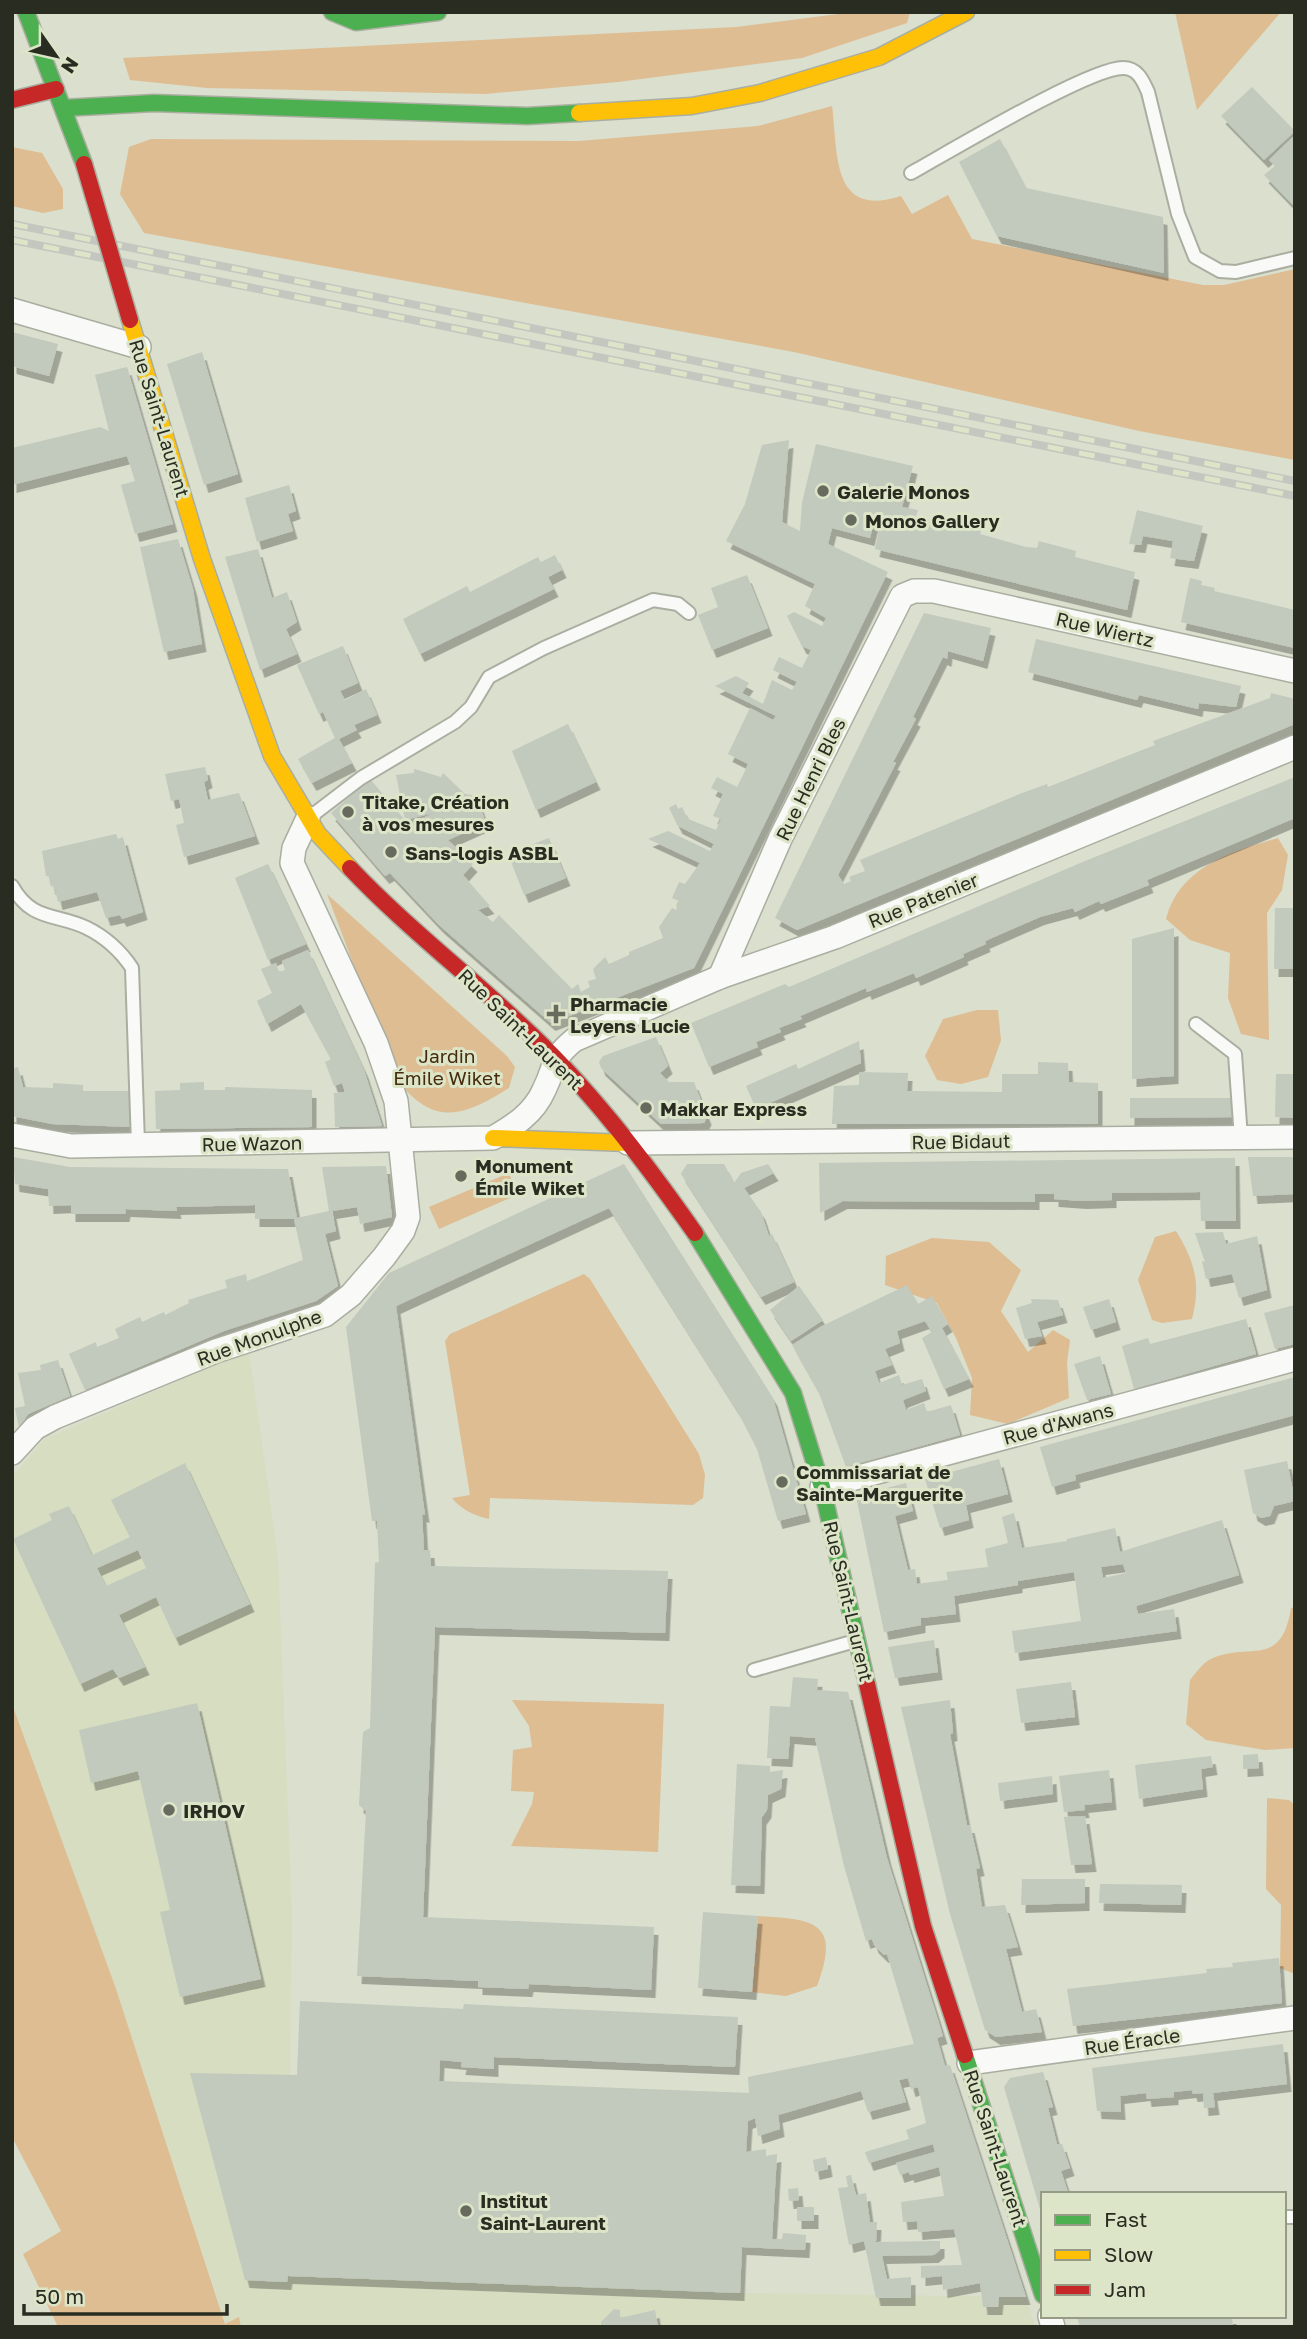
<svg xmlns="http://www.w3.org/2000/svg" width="1307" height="2339" font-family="'Golos Text',sans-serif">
<defs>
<filter id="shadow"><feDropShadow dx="4.5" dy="8" stdDeviation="0" flood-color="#0004"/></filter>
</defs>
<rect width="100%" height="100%" fill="#dadfce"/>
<polygon fill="#d6ddc1" points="249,1350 278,1559 292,1916 290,2075 749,2093 740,2293 1026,2297 1035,2327 241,2327 239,2317 226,2324 115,1986 12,1704 12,1477 45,1439"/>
<g fill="#debd92">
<polygon points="854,12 910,12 907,23 802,58 618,82 485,94 207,88 130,80 123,58 736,27"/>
<polygon points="1175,12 1281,12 1197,110"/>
<path d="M832,106C838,153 831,219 901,196L912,214L948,195L972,239L1203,285H1224L1295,269V460L1139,431L794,352L144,233L120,194L129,147L151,139L579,141L758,126Z"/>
<polygon points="12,147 42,153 63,189 63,209 43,213 12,206"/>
<path d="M1278,838L1288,855L1282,890L1267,913L1269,1040L1241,1034L1228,998L1230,953L1190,940L1166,919C1179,867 1232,851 1278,838Z"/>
<path d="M327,894L507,1056L515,1067L509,1088C463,1117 434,1127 397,1080Z"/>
<polygon points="977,1010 998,1010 1001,1040 988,1077 961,1084 937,1080 925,1056 943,1019"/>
<polygon points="509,1173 517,1195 439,1229 429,1207"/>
<path d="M1176,1231C1195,1262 1201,1284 1192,1319L1162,1323L1152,1320L1138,1280L1155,1237Z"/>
<polygon points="932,1238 989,1242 1021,1270 1001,1311 1028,1352 1053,1330 1070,1340 1067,1363 1069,1398 1008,1424 970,1415 972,1378 956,1338 937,1303 885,1285 886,1256"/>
<path d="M584,1274L590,1279L699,1454L705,1475L703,1498L693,1505L490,1498L489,1519C473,1515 462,1510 452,1498L470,1495L445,1341L450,1334Z"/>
<path d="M1295,1607V1748L1265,1750L1206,1740L1186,1724L1190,1680C1195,1674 1202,1664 1209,1660C1248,1640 1281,1671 1291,1608Z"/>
<polygon points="512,1700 664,1704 658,1852 511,1846 532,1804 534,1792 511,1791 513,1750 532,1747 529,1726"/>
<polygon points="12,1704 115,1986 225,2324 239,2317 241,2327 58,2327 23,2254 61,2231 12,2137"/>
<polygon points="1267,1798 1289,1800 1295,1805 1295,1974 1280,1968 1281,1905 1266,1889"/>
<path d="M758,1916C815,1919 841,1922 817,1986L786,1996L752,1992Z"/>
</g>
<g fill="#c2c9bd" fill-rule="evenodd" filter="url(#shadow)">
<polygon points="1252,87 1295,131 1264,160 1221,116"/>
<polygon points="1295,135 1295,203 1293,205 1264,175 1275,166 1269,160"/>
<polygon points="1000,139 1026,188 1163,217 1164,273 997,236 959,162"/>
<polygon points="12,332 58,344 49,376 12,366"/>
<polygon points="202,352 238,474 204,485 167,364"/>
<polygon points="127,367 173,524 135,534 121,485 135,481 127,456 12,485 12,448 100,427 109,431 95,375"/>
<polygon points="789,440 782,522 800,531 802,503 816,444 913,466 902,507 918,510 916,516 934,521 933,525 953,530 955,523 982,529 980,534 1026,547 1037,548 1039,541 1076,551 1075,557 1135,572 1127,610 875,549 882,515 876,513 870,538 832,528 828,544 888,572 694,968 551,1023 439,925 390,873 385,876 331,813 370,779 405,820 399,826 400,828 434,813 405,820 396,775 414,773 414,769 441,777 443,773 465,794 476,796 486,823 448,840 473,864 463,875 490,906 478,910 493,922 499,915 572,989 578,984 581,992 590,987 588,981 596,979 593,969 605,957 609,964 629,955 629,952 663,938 659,927 672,908 676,910 679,901 672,898 679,882 685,884 700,863 648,839 668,831 710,851 714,844 678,826 669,808 676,804 678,809 682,807 688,819 716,830 721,819 713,816 723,794 711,788 717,777 737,787 743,775 748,764 728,754 750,708 773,720 776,716 715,686 736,676 749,683 742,693 763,704 772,680 792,690 797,682 773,670 779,657 802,668 811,650 802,646 787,616 794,612 822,626 826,618 805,606 815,584 726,541 745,504 762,445"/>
<polygon points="289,485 296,511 288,514 293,531 257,542 245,498"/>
<polygon points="1137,510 1203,526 1194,561 1170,558 1173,541 1143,536 1141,545 1129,544"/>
<polygon points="178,539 193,589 202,644 164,652 140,547"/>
<polygon points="258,549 272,598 287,592 297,622 286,629 297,654 260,670 225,557"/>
<polygon points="555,555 562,570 548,577 554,589 420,654 403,619 467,586 470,592 538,557 541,562"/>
<polygon points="747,575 768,628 712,650 698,615 718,607 711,588"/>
<polygon points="1190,578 1202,581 1201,585 1215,588 1214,591 1295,610 1295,648 1181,622"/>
<polygon points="924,613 991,628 983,661 948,651 947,659 943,657 913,717 916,719 893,762 896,763 838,875 844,884 851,881 849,877 865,871 860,860 1022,793 1047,784 1048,787 1155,745 1153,741 1270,698 1271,693 1295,699 1295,724 797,930 775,918"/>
<polygon points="1036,639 1241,686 1236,707 1199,703 1198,709 1139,695 1137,700 1028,672"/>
<polygon points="343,646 358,683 340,691 345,700 366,689 377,715 354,725 357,730 339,739 352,763 312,783 298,759 335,738 323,712 319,714 297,665"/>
<polygon points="568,724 596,782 536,810 512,751"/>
<polygon points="205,767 208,780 204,782 208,800 239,793 255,836 184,857 176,825 184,823 179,799 171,801 165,774"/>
<polygon points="1295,777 1295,818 1147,880 1149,885 1101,904 1099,901 1075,912 1073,908 1040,917 985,941 986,944 963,954 964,957 916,978 914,973 867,992 866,988 800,1016 802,1019 779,1028 781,1032 756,1042 758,1047 709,1067 691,1023 785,984 789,987 1085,861"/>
<polygon points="116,834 118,839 123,837 143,912 122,919 120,915 106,918 97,892 58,902 54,885 51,887 49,876 46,876 42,851"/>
<polygon points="549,838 566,878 524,895 508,854"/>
<polygon points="268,864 306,944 268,960 235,878"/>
<polygon points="1275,908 1295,908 1295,969 1274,969"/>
<polygon points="1174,928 1174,1076 1132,1079 1132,939"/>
<polygon points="308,950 364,1070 382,1126 335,1127 334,1093 345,1092 342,1083 334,1086 325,1062 331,1059 301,1004 267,1024 257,1001 272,993 261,969 276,963 279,972 285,970 282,961"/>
<polygon points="656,1037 668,1066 660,1073 669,1082 694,1082 707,1117 704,1123 661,1124 601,1068 599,1062 603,1056"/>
<polygon points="859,1041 861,1063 756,1109 746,1086 796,1064 798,1069"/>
<polygon points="1038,1062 1068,1063 1069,1082 1098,1083 1098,1124 832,1124 834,1086 859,1085 859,1072 908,1073 907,1091 1002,1092 1002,1074 1038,1074"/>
<polygon points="18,1067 23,1087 53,1088 53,1083 83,1085 83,1091 132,1091 132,1127 52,1124 12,1116 12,1069"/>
<polygon points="1276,1074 1295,1074 1295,1118 1275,1117"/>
<polygon points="204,1082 204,1090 225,1090 225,1087 312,1090 312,1127 156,1129 155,1091 180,1090 180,1083"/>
<polygon points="1130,1098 1234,1098 1234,1117 1130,1118"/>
<polygon points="13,1157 70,1167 288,1169 297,1218 329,1211 322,1167 386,1166 392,1217 360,1224 357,1207 332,1211 336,1231 325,1234 338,1286 316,1301 224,1331 85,1390 69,1354 96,1342 97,1347 119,1338 115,1329 140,1317 142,1322 164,1312 165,1315 189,1303 188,1300 227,1288 225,1280 246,1274 247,1281 303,1260 294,1219 255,1219 255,1205 176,1207 177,1211 126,1209 125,1214 71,1214 71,1205 49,1206 48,1189 15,1184"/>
<polygon points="1248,1157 1295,1157 1295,1194 1253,1196"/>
<polygon points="1235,1158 1236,1221 1201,1221 1200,1192 1112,1193 1112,1200 1082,1201 1054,1199 1054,1194 1035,1194 1035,1202 843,1201 820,1213 819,1163"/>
<polygon points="624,1164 773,1398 806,1514 778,1521 757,1449 738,1412 609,1208 396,1306 425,1515 422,1514 424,1550 430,1550 431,1566 668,1571 665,1633 435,1627 423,1917 654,1927 651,1990 529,1984 528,1989 478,1987 478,1981 357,1976 366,1811 359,1805 363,1732 370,1728 375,1563 379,1562 377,1521 372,1521 346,1327 389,1273"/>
<polygon points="687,1164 724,1164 734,1183 741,1173 768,1164 774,1173 744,1188 761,1212 769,1236 772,1234 794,1282 761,1297 681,1174"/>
<polygon points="1223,1232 1226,1244 1257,1236 1267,1290 1239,1298 1232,1274 1206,1279 1202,1261 1205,1262 1195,1233"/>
<polygon points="907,1285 918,1304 932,1296 948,1324 942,1328 969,1379 944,1389 922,1338 932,1332 925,1321 897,1331 900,1343 885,1349 892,1365 875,1371 879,1383 899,1375 902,1385 922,1379 926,1391 903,1400 906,1410 924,1403 927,1412 951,1405 960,1435 846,1467 819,1393 792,1345 822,1326"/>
<polygon points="799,1286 823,1320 791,1341 770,1310"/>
<polygon points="1031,1299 1058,1300 1063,1315 1037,1322 1042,1336 1025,1339 1016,1308 1032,1303"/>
<polygon points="1109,1299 1116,1322 1091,1330 1083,1307"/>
<polygon points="1295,1305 1295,1344 1275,1349 1264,1313"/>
<polygon points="1246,1319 1256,1354 1134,1389 1122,1346 1148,1338 1150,1344"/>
<polygon points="1100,1356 1111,1394 1087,1400 1074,1364"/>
<polygon points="58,1360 70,1396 28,1414 19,1428 15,1408 25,1406 18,1373 41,1370 40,1365"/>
<polygon points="1295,1377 1295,1415 1075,1475 1076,1480 1052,1487 1040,1447"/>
<polygon points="999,1459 1008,1494 966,1505 969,1520 940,1528 925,1479"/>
<polygon points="1287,1461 1295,1501 1274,1506 1270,1516 1261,1518 1253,1513 1244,1470"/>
<path d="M185,1463L250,1604L175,1638L156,1597L119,1615L145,1667L119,1678L113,1669L80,1684L13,1539L52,1520L49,1514L69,1506L92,1555L130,1537L111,1500ZM138,1550L146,1568L106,1586L97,1568Z"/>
<path d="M906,1483L913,1511L895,1516L908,1570L915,1569L917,1584L948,1580L946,1572L988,1567L985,1549L1008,1543L1002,1517L1014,1513L1022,1548L1067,1541V1539L1115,1528L1120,1552L1222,1520L1239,1575L1136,1606L1138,1614L1174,1609L1177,1631L1015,1653L1012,1631L1081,1621L1074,1572L1018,1581V1585L954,1596L956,1614L921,1618V1625L884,1632L856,1496ZM1123,1564L1126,1573L1103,1578L1101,1567Z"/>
<polygon points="934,1640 938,1672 895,1678 888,1647"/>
<polygon points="793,1677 818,1679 817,1690 848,1692 887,1858 943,2036 937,2038 945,2066 950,2065 1026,2297 999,2297 998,2307 983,2307 980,2283 943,2290 942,2276 921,2278 921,2266 962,2265 954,2229 918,2232 917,2221 903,2222 901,2202 944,2196 939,2167 910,2175 909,2172 900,2175 896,2163 935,2152 933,2144 869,2163 865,2152 909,2139 906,2130 926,2123 918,2087 911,2089 908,2078 899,2080 906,2102 868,2112 861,2091 778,2115 780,2129 758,2136 755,2118 748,2121 746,2152 766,2149 766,2156 777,2154 772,2239 782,2239 783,2233 806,2235 805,2250 742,2247 740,2293 288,2276 287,2282 245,2280 190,2073 297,2075 300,2001 463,2009 464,2004 501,2006 738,2017 735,2067 494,2057 494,2069 461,2067 462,2062 440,2060 439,2081 749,2093 748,2077 914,2044 887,1954 884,1955 874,1945 872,1939 866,1941 844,1866 815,1738 790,1736 788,1759 767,1758 770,1706 790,1707"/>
<polygon points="1071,1682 1075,1717 1021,1723 1016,1689"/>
<polygon points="950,1700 953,1733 950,1734 967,1825 970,1825 980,1868 976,1869 982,1907 1005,1905 1018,1947 1006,1949 1022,2012 1036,2009 1042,2032 996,2037 985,2030 950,1914 901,1707"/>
<polygon points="197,1703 261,1979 180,1997 160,1912 170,1910 138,1771 91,1783 79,1730"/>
<polygon points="1258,1754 1259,1768 1243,1769 1243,1755"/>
<polygon points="1211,1756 1213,1767 1201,1769 1203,1789 1139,1799 1135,1765"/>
<polygon points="737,1764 770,1766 770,1772 783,1770 781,1789 768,1795 767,1810 762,1817 760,1886 731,1885"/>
<polygon points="1109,1770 1112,1802 1084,1805 1085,1810 1064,1812 1059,1776"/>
<polygon points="1052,1776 1053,1794 1000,1801 998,1783"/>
<polygon points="1085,1816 1092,1864 1071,1865 1064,1817"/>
<polygon points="1022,1879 1085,1879 1085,1903 1021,1905"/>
<polygon points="1100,1884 1182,1885 1181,1905 1099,1903"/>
<polygon points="703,1912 758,1916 752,1992 698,1988"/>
<polygon points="1279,1958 1282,2003 1073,2026 1067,1989 1207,1973 1206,1969 1233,1967 1232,1963"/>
<polygon points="1283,2044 1287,2084 1213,2093 1215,2107 1204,2108 1203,2093 1193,2094 1192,2090 1174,2092 1174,2097 1147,2099 1146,2093 1120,2096 1121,2112 1097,2111 1092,2068"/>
<polygon points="1043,2072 1053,2107 1048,2108 1057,2144 1062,2144 1070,2168 1061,2171 1068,2192 1043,2194 1042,2216 1004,2087 1010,2078"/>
<polygon points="826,2157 828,2169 815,2172 813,2160"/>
<polygon points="851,2175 856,2195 866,2193 870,2222 877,2222 876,2242 940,2241 940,2250 934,2255 882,2256 887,2279 911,2277 911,2298 876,2298 864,2241 849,2245 838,2188 848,2187 846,2176"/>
<polygon points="798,2188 799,2200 789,2201 788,2189"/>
<rect x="797" y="2207" width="17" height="14"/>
<polygon points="614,2309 620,2310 620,2318 655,2310 658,2327 601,2327 601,2322"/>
<polygon points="1077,2316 1232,2316 1233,2327 1080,2327"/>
</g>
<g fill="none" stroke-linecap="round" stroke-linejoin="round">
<g stroke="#aaaea0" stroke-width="16">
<g id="lane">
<path d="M911,173C949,152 1089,68 1123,68C1138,68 1143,81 1148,92L1178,214L1195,257L1220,271L1236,272L1295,258"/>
<polyline points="310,817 361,778 455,722 471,707 489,677 544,648 653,600 678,604 689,613"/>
<path d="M12,886C32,922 56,913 87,928C107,938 120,950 132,968L138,1144"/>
<polyline points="1196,1024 1235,1054 1241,1138"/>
<polyline points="754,1670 855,1641"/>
<polyline points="1284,2217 1295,2217"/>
</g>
</g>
<g stroke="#aaaea0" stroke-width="26">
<g id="street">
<polyline points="12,310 139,347"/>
<polyline points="720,977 780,839 902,596 914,591 934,591 1295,671"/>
<path d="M12,1135L71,1146L493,1138C514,1126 534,1113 544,1090C557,1064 549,1061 574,1040L720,977L835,937L1295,747"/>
<polyline points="628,1143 1295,1137"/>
<polyline points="12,1453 35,1428 55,1417 216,1351 325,1315 351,1295 384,1257 403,1231 408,1217 396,1101 376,1043 292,863 294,848 308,818"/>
<polyline points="822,1487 1295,1359"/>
<polyline points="969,2063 1295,2018"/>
<polyline points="1050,2316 1053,2327"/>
</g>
</g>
<g stroke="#aaaea0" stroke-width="19">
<g id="fast">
<polyline points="26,12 84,164"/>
<polyline points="332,12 356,22 438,12"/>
<polyline points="63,108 154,103 527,116 579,113"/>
<polyline points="695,1233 793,1393 822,1487 867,1684"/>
<polyline points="965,2055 1043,2295"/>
</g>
</g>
<g stroke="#aaaea0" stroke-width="19">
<g id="slow">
<polyline points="579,113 692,106 760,93 879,57 966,12"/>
<polyline points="130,320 202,559 272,756 318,834 350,868"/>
<polyline points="493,1138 628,1143"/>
</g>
</g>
<g stroke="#aaaea0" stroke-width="19">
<g id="jam">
<polyline points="12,100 56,89"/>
<path d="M350,868C403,924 464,971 520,1024C587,1085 643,1159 695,1233"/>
<polyline points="867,1684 923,1926 965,2055"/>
</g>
</g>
<use href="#lane" stroke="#f9faf8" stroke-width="12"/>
<use href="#street" stroke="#f9faf8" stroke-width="23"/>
<use href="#fast" stroke="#4caf50" stroke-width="16"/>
<use href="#slow" stroke="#ffc107" stroke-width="16"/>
<use href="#jam" stroke="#c62828" stroke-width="16"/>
<g stroke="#c4c6c0" stroke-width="8">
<g id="rail">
<polyline points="12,224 1295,481"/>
<polyline points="12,240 1295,496"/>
</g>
</g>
<use href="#rail" stroke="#dde5c8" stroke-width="5" stroke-dasharray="16" stroke-linecap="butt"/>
<g stroke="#aaaea0" stroke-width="19" stroke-linecap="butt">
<polyline id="jam-bridge" points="84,164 130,320"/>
</g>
<use href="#jam-bridge" stroke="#c62828" stroke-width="16"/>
</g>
<g fill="#676b5e" stroke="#dde5c8" stroke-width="2.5">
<circle cx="823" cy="491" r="7"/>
<circle cx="851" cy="520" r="7"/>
<circle cx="348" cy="812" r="7"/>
<circle cx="391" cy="852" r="7"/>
<path d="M552.5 1003.5h7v7h7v7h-7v7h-7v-7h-7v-7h7z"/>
<circle cx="646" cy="1108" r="7"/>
<circle cx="461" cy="1176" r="7"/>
<circle cx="782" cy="1482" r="7"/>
<circle cx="169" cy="1810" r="7"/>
<circle cx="466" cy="2211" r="7"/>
</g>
<g text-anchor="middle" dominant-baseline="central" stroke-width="6" stroke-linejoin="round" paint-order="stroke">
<g font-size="19" fill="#292c21" stroke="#dde5c8">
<text transform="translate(160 418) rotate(73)">Rue Saint-Laurent</text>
<text transform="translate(1105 629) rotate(13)">Rue Wiertz</text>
<text transform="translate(810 779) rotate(-64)">Rue Henri Bles</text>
<text transform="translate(923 900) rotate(-22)">Rue Patenier</text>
<text transform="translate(521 1029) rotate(44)">Rue Saint-Laurent</text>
<text transform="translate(961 1141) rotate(-1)">Rue Bidaut</text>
<text transform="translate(252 1143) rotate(-1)">Rue Wazon</text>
<text transform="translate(259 1337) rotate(-20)">Rue Monulphe</text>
<text transform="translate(1058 1423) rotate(-15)">Rue d'Awans</text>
<text transform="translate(849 1601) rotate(77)">Rue Saint-Laurent</text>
<text transform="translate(1132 2041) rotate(-8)">Rue Éracle</text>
<text transform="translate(996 2148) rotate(72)">Rue Saint-Laurent</text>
</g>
<g font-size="19" font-weight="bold" fill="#292c21" stroke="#dde5c8" text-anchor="start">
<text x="837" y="491">Galerie Monos</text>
<text x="865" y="520">Monos Gallery</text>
<text x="362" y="801">Titake, Création<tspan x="362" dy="22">à vos mesures</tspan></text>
<text x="405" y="852">Sans-logis ASBL</text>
<text x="570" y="1003">Pharmacie<tspan x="570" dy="22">Leyens Lucie</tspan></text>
<text x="660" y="1108">Makkar Express</text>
<text x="475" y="1165">Monument<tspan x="475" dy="22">Émile Wiket</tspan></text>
<text x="796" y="1471">Commissariat de<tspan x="796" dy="22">Sainte-Marguerite</tspan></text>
<text x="183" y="1810">IRHOV</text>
<text x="480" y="2200">Institut<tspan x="480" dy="22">Saint-Laurent</tspan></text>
</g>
<g font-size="19" fill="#462b0d" stroke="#dde5c8">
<text x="447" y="1055">Jardin<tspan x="447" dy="22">Émile Wiket</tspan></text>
</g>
</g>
<rect width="1307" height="2339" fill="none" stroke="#292c21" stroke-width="28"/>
<rect x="1041" y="2192" width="245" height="126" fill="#dde5c8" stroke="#959b85" stroke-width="2"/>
<rect x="1055" y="2215" width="35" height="10" fill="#4caf50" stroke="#959b85" stroke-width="2"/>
<text x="1104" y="2227" font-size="21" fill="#292c21">Fast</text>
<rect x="1055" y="2250" width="35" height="10" fill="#ffc107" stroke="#959b85" stroke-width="2"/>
<text x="1104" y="2262" font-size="21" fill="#292c21">Slow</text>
<rect x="1055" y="2285" width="35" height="10" fill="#c62828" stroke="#959b85" stroke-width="2"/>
<text x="1104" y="2297" font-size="21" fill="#292c21">Jam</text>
<g transform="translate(56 56) rotate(124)" stroke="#dde5c8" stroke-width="5" paint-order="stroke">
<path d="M0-5L12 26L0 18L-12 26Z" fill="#292c21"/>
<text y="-10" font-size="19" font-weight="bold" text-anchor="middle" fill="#292c21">N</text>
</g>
<path d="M24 2304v10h203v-10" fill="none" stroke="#292c21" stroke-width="3.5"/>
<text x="35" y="2304" font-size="21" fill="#292c21" stroke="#dde5c8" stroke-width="5" paint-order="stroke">50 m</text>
</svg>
